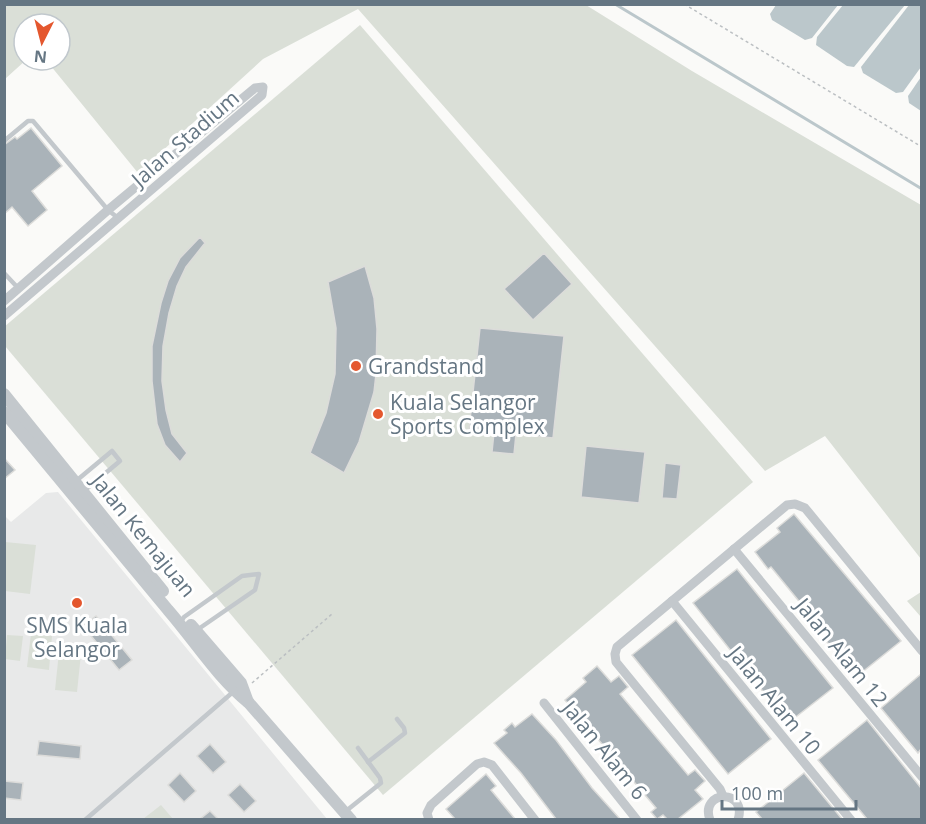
<svg xmlns="http://www.w3.org/2000/svg" width="926" height="824" font-family="'Open Sans',sans-serif">
<rect width="100%" height="100%" fill="#fafaf8"/>
<polygon fill="#e8e9e9" points="58,492 327,819 5,819 4,515 11,522 46,493"/>
<g fill="#dadfd7">
<polygon points="5,4 586,5 692,71 921,205 921,559 825,436 765,471 358,9 263,59 138,173 46,60 60,60 60,24 24,24 24,60 26,60 5,79"/>
<polygon points="360,25 753,482 383,795 5,346 4,327"/>
<polygon points="5,542 36,545 30,594 5,591"/>
<polygon points="921,592 921,617 907,601"/>
<polygon points="31,634 52,636 49,670 27,667"/>
<polygon points="7,635 23,636 20,661 5,659"/>
<polygon points="59,652 81,654 77,692 55,690"/>
<polygon points="161,805 173,819 143,819"/>
</g>
<g fill="#bbc7cb">
<polygon points="776,5 776,4 838,5 812,38 805,40 772,20 770,14"/>
<polygon points="843,5 905,5 854,67 847,66 816,45 817,37"/>
<polygon points="909,5 921,5 921,67 903,92 896,93 863,73 861,67"/>
<polygon points="921,77 921,111 909,103 908,96"/>
</g>
<g fill="none" stroke-linecap="round" stroke-linejoin="round">
<polyline stroke="#bbc7cb" stroke-width="3" points="615,4 922,189"/>
</g>
<g fill="#aab3b9" stroke="#dcdcda" stroke-width="1.5">
<polygon points="31,128 62,166 32,191 47,210 28,226 12,207 4,214 4,145 15,137 17,139"/>
<polygon points="200,237 205,243 186,267 177,286 169,313 163,346 162,381 166,410 172,434 187,453 180,462 165,445 157,424 152,381 152,346 161,303 168,281 180,258"/>
<polygon points="544,253 572,284 533,320 504,289"/>
<polygon points="365,266 374,298 377,329 376,374 374,392 359,442 344,473 310,453 326,413 335,374 336,328 328,282"/>
<polygon points="480,328 564,336 553,438 516,434 514,454 492,452 494,432 469,429"/>
<polygon points="586,446 645,452 639,503 581,497"/>
<polygon points="4,458 15,470 4,479"/>
<polygon points="665,463 681,465 677,499 662,498"/>
<polygon points="794,514 901,641 856,677 817,630 819,628 798,600 771,567 768,569 755,552 780,532 777,528"/>
<polygon points="737,569 833,688 788,723 693,603"/>
<polygon points="96,616 132,660 119,670 83,626"/>
<polygon points="676,620 771,739 728,774 632,655"/>
<polygon points="597,666 611,682 619,676 628,687 620,694 688,775 695,770 705,781 695,790 703,799 678,819 667,819 663,815 657,819 651,812 656,808 565,700 586,682 583,678"/>
<polygon points="921,674 921,749 918,753 881,708"/>
<polygon points="532,714 556,740 592,788 620,819 556,819 521,773 494,743 507,733 504,730 512,723 515,727"/>
<polygon points="867,720 921,788 921,819 867,819 818,760"/>
<polygon points="39,741 81,746 80,759 37,755"/>
<polygon points="210,744 226,762 213,773 197,756"/>
<polygon points="180,773 196,791 184,802 168,785"/>
<polygon points="804,773 842,819 762,819 756,812"/>
<polygon points="486,774 496,786 491,790 515,819 455,819 446,809"/>
<polygon points="4,781 23,783 21,800 4,798"/>
<polygon points="240,784 256,801 244,812 228,795"/>
<polygon points="210,811 218,819 200,819"/>
</g>
<g fill="none" stroke-linecap="round" stroke-linejoin="round">
<g stroke="#bbbfc2" stroke-width="1.5" stroke-dasharray="3 3" stroke-linecap="butt">
<polyline points="684,4 922,147"/>
<polyline points="252,683 332,614"/>
</g>
<g stroke="#c3c8cc" stroke-width="4.5">
<polyline points="4,141 28,121 33,121 108,210 118,218"/>
<polyline points="4,273 19,289"/>
<polyline points="76,481 112,451 120,461 84,491"/>
<polyline points="180,623 184,617 242,576 259,574 255,590 197,630"/>
<polyline points="368,762 405,733 404,728 397,719"/>
<polyline points="346,811 381,783 380,778 358,748"/>
<polyline points="85,820 233,692"/>
</g>
<g stroke="#c3c8cc" stroke-width="9">
<polyline points="4,301 108,210 255,88 263,87 262,95 4,316"/>
<polyline points="734,549 922,777"/>
<polyline points="672,601 851,820"/>
<polyline points="544,703 637,820"/>
<polyline points="723,796 720,789 616,662 615,654 617,647 787,505 795,504 805,508 922,651"/>
<polyline points="429,820 427,813 431,805 477,764 484,762 492,765 535,820"/>
<path d="M710,820C699,790 748,788 738,820"/>
</g>
<g stroke="#c3c8cc" stroke-width="12">
<polyline points="4,394 163,591"/>
<path d="M4,412C59,478 114,544 168,610C195,641 217,677 249,703L351,820"/>
<polyline points="191,625 241,683 248,702"/>
</g>
</g>
<g fill="#e4572e" stroke="#fff" stroke-width="2">
<circle cx="356" cy="366" r="6"/>
<circle cx="378" cy="414" r="6"/>
<circle cx="77" cy="603" r="6"/>
</g>
<g text-anchor="middle" dominant-baseline="central" stroke-width="6" stroke-linejoin="round" paint-order="stroke">
<g font-size="21" fill="#657683" stroke="#fff">
<text transform="translate(185 138) rotate(-41)">Jalan Stadium</text>
<text transform="translate(144 535) rotate(51)">Jalan Kemajuan</text>
<text transform="translate(842 652) rotate(51)">Jalan Alam 12</text>
<text transform="translate(775 700) rotate(51)">Jalan Alam 10</text>
<text transform="translate(605 750) rotate(51)">Jalan Alam 6</text>
</g>
<g font-size="21" fill="#657683" stroke="#fff" text-anchor="start">
<text x="368" y="366">Grandstand</text>
<text x="390" y="402">Kuala Selangor<tspan x="390" dy="24">Sports Complex</tspan></text>
<text x="77" y="625" text-anchor="middle">SMS Kuala<tspan x="77" dy="24">Selangor</tspan></text>
</g>
</g>
<rect width="926" height="824" fill="none" stroke="#657683" stroke-width="12"/>
<g transform="translate(42 42) rotate(186)"><circle r="28" fill="#ffffff" stroke="#c1c8cd" stroke-width="1.5"/>
<path d="M0-4.5L10 22L0 15L-10 22Z" fill="#e4572e"/>
<text y="-9" font-size="16" font-weight="bold" text-anchor="middle" fill="#657683">N</text>
</g>
<path d="M722 800v9h134v-9" fill="none" stroke="#657683" stroke-width="3"/>
<text x="731" y="800" font-size="18" fill="#657683" stroke="#ffffff" stroke-width="4.5" paint-order="stroke">100 m</text>
</svg>
